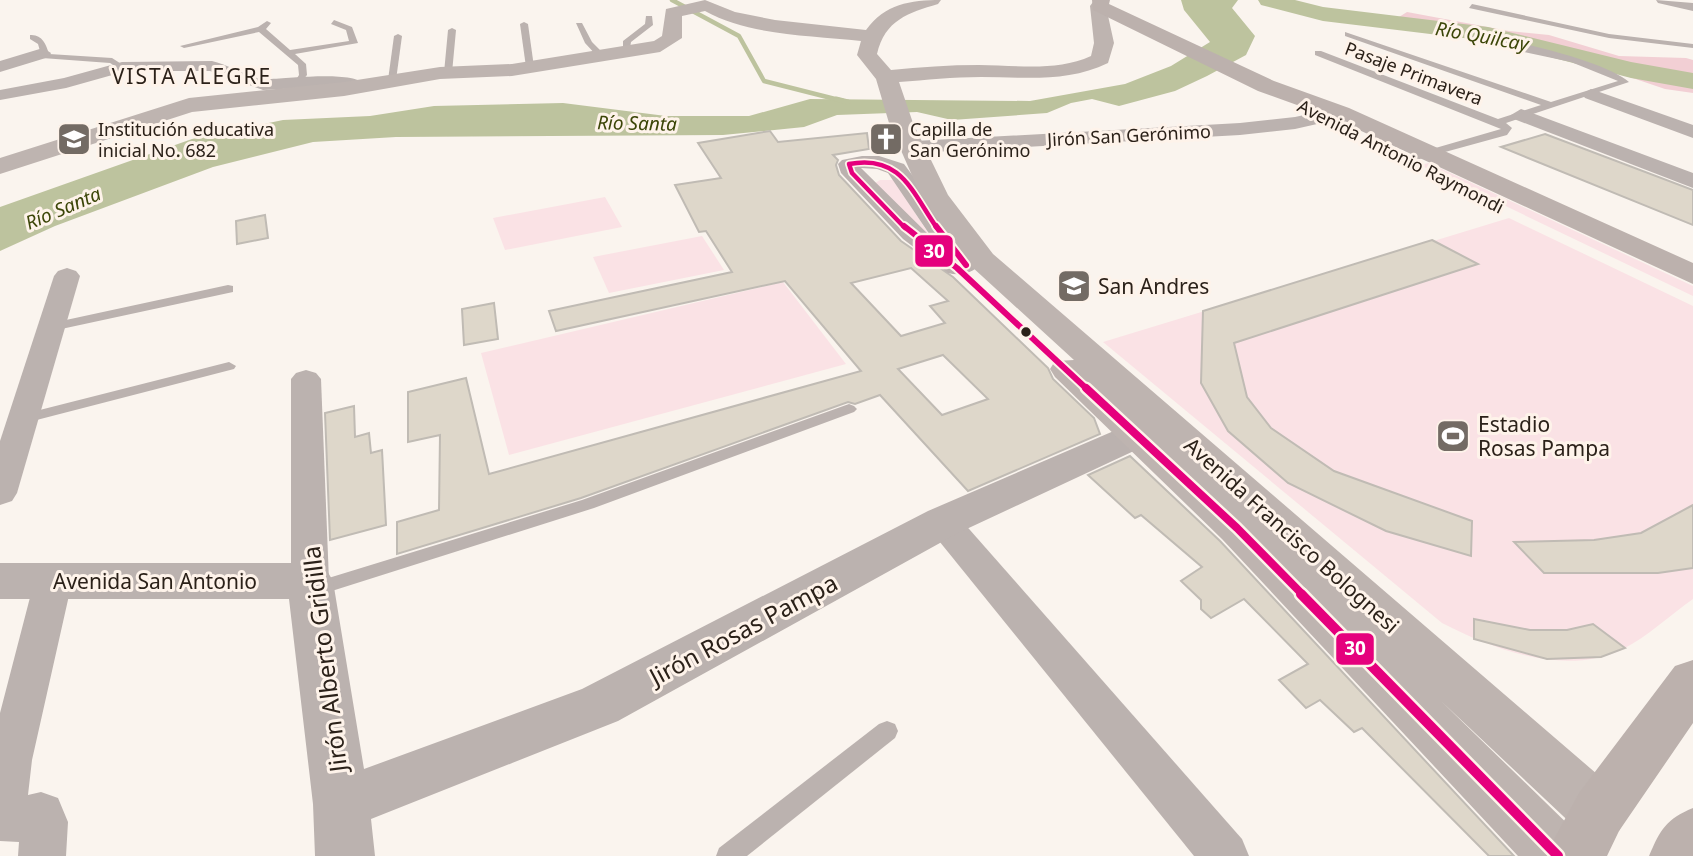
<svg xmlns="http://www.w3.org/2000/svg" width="1693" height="856" font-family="'Noto Sans',sans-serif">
<rect width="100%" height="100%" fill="#faf4ee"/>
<g fill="#fae2e5">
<polygon points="1429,163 1693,286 1693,296 1420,165"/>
<polygon points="880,180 894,180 937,247 872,185"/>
<polygon points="605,197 622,227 505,250 493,218"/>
<path d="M1509,218L1693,306V599C1670,615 1647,637 1623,649C1565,677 1495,650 1442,623L1103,342Z"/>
<polygon points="702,236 724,270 609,293 593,257"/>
<polygon points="783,282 846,364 509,455 481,353"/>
</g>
<g fill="#f2cfd4">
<polygon points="1407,12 1509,31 1549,35 1619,56 1686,58 1693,60 1693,78 1609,62 1531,38 1348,13 1399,17"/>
<polygon points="1603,68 1693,84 1693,93 1665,89"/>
</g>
<polygon fill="#bdc39e" points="1181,0 1238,0 1232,8 1255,36 1246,55 1207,76 1175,91 1119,106 1092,99 1071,103 1047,113 952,120 917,112 837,115 804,127 723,135 396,137 313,142 213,167 55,226 0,251 0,207 192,139 283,120 370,116 434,106 563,103 666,116 749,116 810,99 1030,101 1125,84 1171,66 1210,42 1184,10"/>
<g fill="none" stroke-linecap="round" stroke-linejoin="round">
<polyline stroke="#bdc39e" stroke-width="4.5" points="672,0 739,36 764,81 843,101"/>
<polyline stroke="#bdc39e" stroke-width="5" points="836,99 848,102"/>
<polygon fill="#bdc39e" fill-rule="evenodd" points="1258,0 1295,0 1323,7 1488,27 1631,62 1693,73 1693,89 1631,78 1488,41 1323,21 1261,5"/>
</g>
<g fill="#ded7ca" stroke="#c0bbb4" stroke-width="2" fill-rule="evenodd">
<path d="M770,131L778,142L867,133L869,149L833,155L838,160L836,165L839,175L901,241L953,277L1048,368L1053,379L1094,418L1100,434L968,491L880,395L855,404L848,402L581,498L397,554V522L439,510L440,435L408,442V392L466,378L489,474L861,371L785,281L556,331L549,311L732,272L706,231L699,232L675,185L721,178L698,143ZM911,268L948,301L930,306L945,323L901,336L851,283ZM943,355L988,399L942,415L898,369Z"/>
<polygon points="1545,134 1693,190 1693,225 1501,147"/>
<polygon points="265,215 268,238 237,244 236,221"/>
<polygon points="1432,240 1478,264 1234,343 1247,397 1271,428 1334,471 1472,521 1471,556 1386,531 1288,483 1228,431 1201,383 1203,311"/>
<polygon points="494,303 498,339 464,345 462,309"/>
<polygon points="354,406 355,437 369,433 371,453 382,450 386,525 330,540 325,413"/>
<polygon points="1130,456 1220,541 1514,856 1489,856 1362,728 1354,732 1320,700 1306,708 1279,680 1308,664 1244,599 1211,618 1201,609 1201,600 1181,581 1202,567 1141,515 1135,518 1088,475"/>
<polygon points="1693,505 1693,568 1658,573 1544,573 1514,542 1594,540 1641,533"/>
<polygon points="1474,619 1530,630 1567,630 1593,624 1625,648 1601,657 1547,659 1474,639"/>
</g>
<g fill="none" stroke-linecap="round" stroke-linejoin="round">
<g fill="#bbb2af" fill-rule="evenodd">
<polygon points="1472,4 1609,34 1693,44 1693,48 1609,38 1469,8"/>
<polygon points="646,16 652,16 653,25 631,42 629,54 623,54 623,41 645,24"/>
<polygon points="334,20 352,27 358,43 295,54 306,64 307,75 298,86 294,83 299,75 298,65 259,32 184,48 180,46 258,27 267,21 271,23 266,29 290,50 349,41 346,30 331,24"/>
<polygon points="524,22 528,24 534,67 530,70 526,67 520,24"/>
<polygon points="576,23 582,23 592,42 605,55 604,57 598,57 585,43"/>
<polygon points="452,28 456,30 452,73 448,76 444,73 448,30"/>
<path d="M1345,32L1551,102L1618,81L1571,62L1467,40L1464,36C1497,34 1606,61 1629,82L1506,123L1512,128L1507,135L1405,163L1401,162V158L1501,129L1315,55V51H1321L1498,119L1541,105L1345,36Z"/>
<polygon points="398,34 402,36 396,80 392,83 388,80 394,36"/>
<path d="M30,35C42,34 46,44 49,54L112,58L126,67L122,70L110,63L42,58L38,44L30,39Z"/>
<polygon points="228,285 233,286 233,292 52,331 45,327 52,323"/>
<polygon points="229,362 236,366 234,369 25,423 17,418 20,415"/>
<polygon points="849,404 854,406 857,409 854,412 594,508 316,596 309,594 307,589 309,584 582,500"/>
<polygon points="887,721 895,724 898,731 895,738 747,856 716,856 719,848 879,724"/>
</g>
<g fill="#bbb2af" fill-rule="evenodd">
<polygon points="1656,0 1693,3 1693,11 1658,3"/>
<polygon points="43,48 51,53 49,57 0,72 0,61"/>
<path d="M212,61C230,65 251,80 269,79C289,79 353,70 366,85L357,90L320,87L263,90L210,71H140L123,72L66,88L0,100V90L64,78L122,62Z"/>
<polygon points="1591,89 1693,125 1693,138 1585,98 1582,94"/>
<polygon points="1341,107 1351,113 1348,117 1295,129 1240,135 915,153 905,147 915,141 1240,123 1295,117"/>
<polygon points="1521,109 1693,173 1693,188 1514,119 1511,115"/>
<path d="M862,156H879L904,164L979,265C972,274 959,276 948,273L903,239L841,173L838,164L842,160ZM861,168L877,169L888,173L932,238Z"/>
<polygon points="67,268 76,271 80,276 17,493 12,501 0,505 0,441 54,276 58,271"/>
<polygon points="306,370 316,373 321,379 329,581 323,591 310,595 297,591 291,581 291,379 296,373"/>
<polygon points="943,509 955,513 1242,839 1249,856 1194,856 931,531 925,522 931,513"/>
<polygon points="53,568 66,572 72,582 32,760 28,795 41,792 58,798 68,822 66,856 18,856 19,842 0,841 0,713 34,582 40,572"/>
</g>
<polygon fill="#bbb2af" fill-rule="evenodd" points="1137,421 1151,425 1156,434 1151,443 958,533 618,721 371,819 375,856 315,856 313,804 289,599 0,599 0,563 310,563 326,569 333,581 364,769 582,689 928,511"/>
<path fill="#beb4b0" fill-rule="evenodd" d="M705,0L735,12L775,20L866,30C885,4 910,0 941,0L938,4C908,13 885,20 877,54L891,70C920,67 949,65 979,65C1016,65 1056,72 1091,56L1094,43L1090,6L1093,2H1105L1114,43L1108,63C1067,83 1025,77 981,77C953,77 926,80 899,82L913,123L948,195L993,254L1619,793L1628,812L1619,831L1599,839L1579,831L1441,701L1579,835L1588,856H1518L1222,539L1055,377L1050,369L1055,361L1074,360L971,266L921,196L889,123L876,79L857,55L861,41C810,35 750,36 705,11L682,16V38L660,52L512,76L440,79L344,96L192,112L0,174V158L189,98L344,82L440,67L512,64L654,41L662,36L666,9Z"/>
<g fill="#bcb1ad" fill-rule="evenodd">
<polygon points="1092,0 1110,0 1109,4 1274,81 1349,108 1693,263 1693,284 1333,118 1258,91 1093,10"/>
<polygon points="1693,660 1693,723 1619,831 1607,856 1545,856 1579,793 1675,666"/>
<path d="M1693,808V856H1649C1660,830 1666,819 1693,808Z"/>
</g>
<g stroke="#fef3ea" stroke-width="8">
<path id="bus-1-far3" d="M905,228L852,173L849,164C901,154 912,192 937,228"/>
</g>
<g stroke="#fef3ea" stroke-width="10">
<g id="bus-1-far2">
<polyline points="904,226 957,268 1088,390"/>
<polyline points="936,226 966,265"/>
</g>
</g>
<g stroke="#fef3ea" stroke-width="13">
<polyline id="bus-1-far1" points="1086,388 1237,528 1303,595"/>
</g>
<g stroke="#fef3ea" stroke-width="15">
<polyline id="bus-1" points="1301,594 1558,856"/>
</g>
<use href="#bus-1-far3" stroke="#e5007d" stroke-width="4.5"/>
<use href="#bus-1-far2" stroke="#e5007d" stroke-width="6"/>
<use href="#bus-1-far1" stroke="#e5007d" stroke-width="8"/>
<use href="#bus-1" stroke="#e5007d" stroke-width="10"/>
</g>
<defs>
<g id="school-square" transform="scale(1.75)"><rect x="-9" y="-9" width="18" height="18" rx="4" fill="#736b64" stroke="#fef3ea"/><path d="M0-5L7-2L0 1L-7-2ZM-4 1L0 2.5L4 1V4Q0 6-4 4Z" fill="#fff"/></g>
<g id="church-square" transform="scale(1.75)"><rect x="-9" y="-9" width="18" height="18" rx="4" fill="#736b64" stroke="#fef3ea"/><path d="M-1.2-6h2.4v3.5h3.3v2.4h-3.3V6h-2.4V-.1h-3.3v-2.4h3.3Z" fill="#fff"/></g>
<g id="stadium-square" transform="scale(1.75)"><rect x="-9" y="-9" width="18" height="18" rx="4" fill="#736b64" stroke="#fef3ea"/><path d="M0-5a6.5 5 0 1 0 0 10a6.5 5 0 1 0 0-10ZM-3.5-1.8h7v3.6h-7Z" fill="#fff"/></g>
</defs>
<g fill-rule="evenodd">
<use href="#school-square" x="74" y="139"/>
<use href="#church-square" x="886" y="139"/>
<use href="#school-square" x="1074" y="286"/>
<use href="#stadium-square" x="1453" y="436"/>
</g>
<circle fill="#2b2119" stroke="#fef3ea" stroke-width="2.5" cx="1026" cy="332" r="6"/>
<g text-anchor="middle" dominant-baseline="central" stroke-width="6" stroke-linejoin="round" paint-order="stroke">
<g font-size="18" fill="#2b2119" stroke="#fef3ea">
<text transform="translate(1414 73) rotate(21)">Pasaje Primavera</text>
<text transform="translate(1129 135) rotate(-3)">Jirón San Gerónimo</text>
<text transform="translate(1401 156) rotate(27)">Avenida Antonio Raymondi</text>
</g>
<g font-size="18" fill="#2b2119" stroke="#fef3ea" text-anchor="start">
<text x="98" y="129">Institución educativa<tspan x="98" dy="21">inicial No. 682</tspan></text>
<text x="910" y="129">Capilla de<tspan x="910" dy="21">San Gerónimo</tspan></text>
</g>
<g font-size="19" font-style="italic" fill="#3c4608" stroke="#fef3ea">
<text transform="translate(1482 36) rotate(10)">Río Quilcay</text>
<text transform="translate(637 123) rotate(1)">Río Santa</text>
<text transform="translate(63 208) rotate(-23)">Río Santa</text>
</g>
<g font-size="21" letter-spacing="2" fill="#2b2119" stroke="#fef3ea">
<text x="192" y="76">VISTA ALEGRE</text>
</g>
<g font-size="21" fill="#2b2119" stroke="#fef3ea" text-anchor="start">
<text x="1098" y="286">San Andres</text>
<text x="1478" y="424">Estadio<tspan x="1478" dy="24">Rosas Pampa</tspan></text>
</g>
<g font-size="21" fill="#2b2119" stroke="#fef3ea">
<text transform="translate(1292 535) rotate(42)">Avenida Francisco Bolognesi</text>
<text x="155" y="581">Avenida San Antonio</text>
</g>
<g font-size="24" fill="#2b2119" stroke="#fef3ea">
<text transform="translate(743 629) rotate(-28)">Jirón Rosas Pampa</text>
<text transform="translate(324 659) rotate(-97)">Jirón Alberto Gridilla</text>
</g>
</g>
<g stroke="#fef3ea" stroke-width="2.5">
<rect x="914" y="234" width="40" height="34" rx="7" fill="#e5007d"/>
<rect x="1335" y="632" width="40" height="34" rx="7" fill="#e5007d"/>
</g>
<g font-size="19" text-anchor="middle" font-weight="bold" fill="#fff">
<text x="934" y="258">30</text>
<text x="1355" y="655">30</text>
</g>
</svg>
